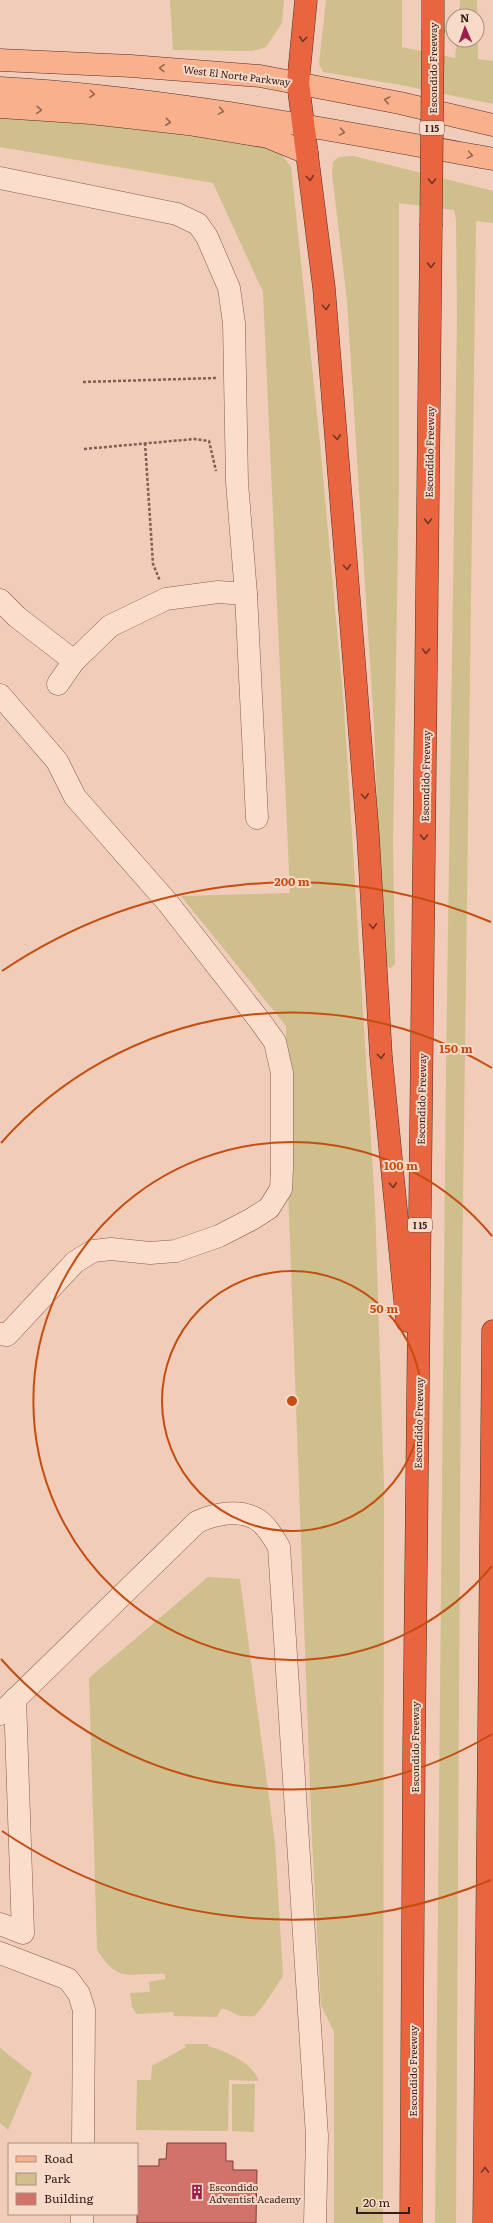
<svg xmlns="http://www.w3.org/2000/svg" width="493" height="2223" font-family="Literata,serif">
<rect width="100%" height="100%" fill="#f0ccb9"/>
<g fill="#cebf8d">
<polygon points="170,0 284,0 282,23 266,47 252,51 173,50"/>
<polygon points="326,0 402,0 402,47 455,58 457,40 477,40 477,16 459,16 460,0 477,0 478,59 493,61 493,104 401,85 323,72 319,64"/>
<polygon points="0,114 65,119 267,145 279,151 291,167 320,443 344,707 375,1205 384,1486 383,2223 334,2223 334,2032 321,2005 312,1840 286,1134 286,1026 181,896 290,893 263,292 213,183 0,147"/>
<polygon points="354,156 493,191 493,223 476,221 461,1354 456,2223 435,2223 446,1068 457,317 456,220 454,210 399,203 399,482 393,844 395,964 391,968 385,966 383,957 374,726 347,301 332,173 333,162 339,157"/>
<path d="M208,1577L240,1579L275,1843L283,1976C279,1982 258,2015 254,2016C251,2017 244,2016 241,2016C234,2015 229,2008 221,2009L217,2017L174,2016L173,2012L137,2014L132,2007L130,1993L150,1992L149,1982L165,1979V1974C131,1972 117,1985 97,1949L89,1678Z"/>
<path d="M184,2044H209L208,2046C225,2051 252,2062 259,2081L229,2080L228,2131L136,2130L137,2080H151L152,2066L186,2047Z"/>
<polygon points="0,2048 32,2073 8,2130 0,2123"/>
<polygon points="232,2084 255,2084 254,2132 232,2131"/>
</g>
<polygon fill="#d2736b" stroke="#883b37" points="167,2143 226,2143 226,2161 233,2161 233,2170 257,2170 256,2223 137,2223 137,2166 159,2166 159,2159 166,2159"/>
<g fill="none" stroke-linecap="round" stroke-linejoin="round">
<g stroke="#875c53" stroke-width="23">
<g id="minor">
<polyline points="0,178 177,214 198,224 207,237 229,288 234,323 237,482 246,594 257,818"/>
<polyline points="0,600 17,617 74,661"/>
<polyline points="58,684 74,661 110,626 166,599 218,592 246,594"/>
<polyline points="0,695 57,761 75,797 168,903 260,1021 275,1042 282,1073 282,1168 281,1189 269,1208 252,1219 219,1236 176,1251 150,1253 111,1249 93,1251 75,1262 7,1335 0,1334"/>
<path d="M0,1714L197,1522C214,1514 240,1508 258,1520C267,1526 273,1537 279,1547L317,2136L315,2223"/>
<polyline points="0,1924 23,1933 15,1699"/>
<polyline points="0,1953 68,1979 79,1994 84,2010 83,2144"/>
<polyline points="82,2223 82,2214"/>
</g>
</g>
<g stroke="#542d28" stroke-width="23">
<g id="major">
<polyline points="0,60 131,66 260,76 400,103 493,125"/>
<path d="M0,88C166,97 329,130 493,159"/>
<polyline points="0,107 91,113 188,124 268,137 307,153"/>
</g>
</g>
<g stroke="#542d28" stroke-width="23">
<g id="highway">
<polyline points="306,0 298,83 324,288 368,835 381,1056 407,1321"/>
<polyline points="433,30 433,0"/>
<polyline points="411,2223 414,1749 431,226"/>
<polyline points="484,2223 493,1331"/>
</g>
</g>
<g stroke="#875c53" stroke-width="2.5" stroke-dasharray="3 2" stroke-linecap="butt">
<polyline points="83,382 216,378"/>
<polyline points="145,443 153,564 160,581"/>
<polyline points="84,449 194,439 209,441 216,471"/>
</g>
<use href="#minor" stroke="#fbddcc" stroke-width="22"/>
<use href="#major" stroke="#f8b18c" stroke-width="22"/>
<use href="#highway" stroke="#e86540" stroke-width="22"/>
<g stroke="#542d28" stroke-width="23" stroke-linecap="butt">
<polyline id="highway-bridge" points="431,226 433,30"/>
</g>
<use href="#highway-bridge" stroke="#e86540" stroke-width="22"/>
</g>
<defs><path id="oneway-chevron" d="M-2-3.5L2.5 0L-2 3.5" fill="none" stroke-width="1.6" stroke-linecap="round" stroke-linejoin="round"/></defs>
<g stroke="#743627">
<use href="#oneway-chevron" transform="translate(303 39) rotate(95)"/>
<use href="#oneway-chevron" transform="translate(310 178) rotate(83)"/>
<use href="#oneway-chevron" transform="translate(432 181) rotate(90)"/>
<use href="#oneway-chevron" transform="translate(431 265) rotate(91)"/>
<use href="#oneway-chevron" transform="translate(326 307) rotate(85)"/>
<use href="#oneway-chevron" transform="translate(337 437) rotate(85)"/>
<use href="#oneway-chevron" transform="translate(428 521) rotate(91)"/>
<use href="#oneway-chevron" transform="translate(347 567) rotate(86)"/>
<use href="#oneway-chevron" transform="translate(426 651) rotate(91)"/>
<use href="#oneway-chevron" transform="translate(365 796) rotate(85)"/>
<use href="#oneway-chevron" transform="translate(424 837) rotate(91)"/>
<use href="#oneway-chevron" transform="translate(373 926) rotate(86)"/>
<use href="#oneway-chevron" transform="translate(381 1056) rotate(86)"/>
<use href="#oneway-chevron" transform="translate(393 1185) rotate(85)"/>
<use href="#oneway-chevron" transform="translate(485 2170) rotate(-89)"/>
</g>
<g stroke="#966752">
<use href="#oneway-chevron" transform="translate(162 68) rotate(-176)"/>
<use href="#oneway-chevron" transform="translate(92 94) rotate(5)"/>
<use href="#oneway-chevron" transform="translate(387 100) rotate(-169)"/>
<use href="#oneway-chevron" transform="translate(39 110) rotate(4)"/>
<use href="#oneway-chevron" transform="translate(221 111) rotate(10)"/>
<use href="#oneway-chevron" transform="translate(168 122) rotate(6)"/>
<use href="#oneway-chevron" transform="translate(342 132) rotate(10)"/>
<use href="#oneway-chevron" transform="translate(470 155) rotate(10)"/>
</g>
<g fill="none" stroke="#c44d0f" stroke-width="2">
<circle cx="292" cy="1401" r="130"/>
<path d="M492 1566A259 259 0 1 1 492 1236"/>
<path d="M492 1734A389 389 0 0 1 1 1659M1 1143A389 389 0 0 1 492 1068"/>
<path d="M491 1880A519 519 0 0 1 2 1831M2 971A519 519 0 0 1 491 922"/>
</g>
<defs>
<g id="building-bare" transform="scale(1.2)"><path d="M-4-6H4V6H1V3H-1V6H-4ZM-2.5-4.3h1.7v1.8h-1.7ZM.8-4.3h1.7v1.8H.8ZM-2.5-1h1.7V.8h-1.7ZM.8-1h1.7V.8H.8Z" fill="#9a1f4a" stroke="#f7dac8" stroke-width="2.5" paint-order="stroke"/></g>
</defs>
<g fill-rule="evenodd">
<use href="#building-bare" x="197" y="2192"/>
</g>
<g text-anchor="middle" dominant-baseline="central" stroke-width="4" stroke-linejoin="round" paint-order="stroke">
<g fill="#f7dac8" stroke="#6f564e" stroke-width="1">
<rect x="420" y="121" width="24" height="14" rx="3"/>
<rect x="408" y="1218" width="24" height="14" rx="3"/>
</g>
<g font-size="9" font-weight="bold" fill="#351d19">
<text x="432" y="128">I 15</text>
<text x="420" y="1225">I 15</text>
</g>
<g font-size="10" fill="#351d19" stroke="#f7dac8">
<text transform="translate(432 68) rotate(-90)">Escondido Freeway</text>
<text transform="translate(237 75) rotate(7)">West El Norte Parkway</text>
<text transform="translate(429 452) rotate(-89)">Escondido Freeway</text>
<text transform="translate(425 776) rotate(-89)">Escondido Freeway</text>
<text transform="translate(421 1099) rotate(-89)">Escondido Freeway</text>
<text transform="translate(418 1423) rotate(-89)">Escondido Freeway</text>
<text transform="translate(414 1747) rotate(-90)">Escondido Freeway</text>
<text transform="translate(412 2071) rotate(-90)">Escondido Freeway</text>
</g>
<g font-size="10" fill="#351d19" stroke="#f7dac8" text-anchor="start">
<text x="209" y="2186">Escondido<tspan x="209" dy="12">Adventist Academy</tspan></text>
</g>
</g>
<circle cx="292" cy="1401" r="6" fill="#c44d0f" stroke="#f7dac8" stroke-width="2"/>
<g font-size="12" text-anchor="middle" font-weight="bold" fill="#c44d0f" stroke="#f7dac8" stroke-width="4" stroke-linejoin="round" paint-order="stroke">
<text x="292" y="886">200 m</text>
<text x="456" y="1053">150 m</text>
<text x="401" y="1170">100 m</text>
<text x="384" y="1313">50 m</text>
</g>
<rect x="8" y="2143" width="130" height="72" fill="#f7dac8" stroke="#a98e82"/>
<rect x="16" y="2156" width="20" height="6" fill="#f8b18c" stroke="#a98e82"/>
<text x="44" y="2163" font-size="12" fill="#351d19">Road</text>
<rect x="16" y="2173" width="20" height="12" fill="#cebf8d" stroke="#a98e82"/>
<text x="44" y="2183" font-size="12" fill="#351d19">Park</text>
<rect x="16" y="2193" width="20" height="12" fill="#d2736b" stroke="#a98e82"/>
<text x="44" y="2203" font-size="12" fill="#351d19">Building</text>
<g transform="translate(465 28) rotate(358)"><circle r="19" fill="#f7dac8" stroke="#a98e82"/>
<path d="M0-3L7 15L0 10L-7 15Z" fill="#9a1f4a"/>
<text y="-6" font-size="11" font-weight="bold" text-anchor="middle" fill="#351d19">N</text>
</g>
<path d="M357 2207v6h52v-6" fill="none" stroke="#351d19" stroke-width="2"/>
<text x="363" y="2207" font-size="12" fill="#351d19" stroke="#f7dac8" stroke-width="3" paint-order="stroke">20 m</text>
</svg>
